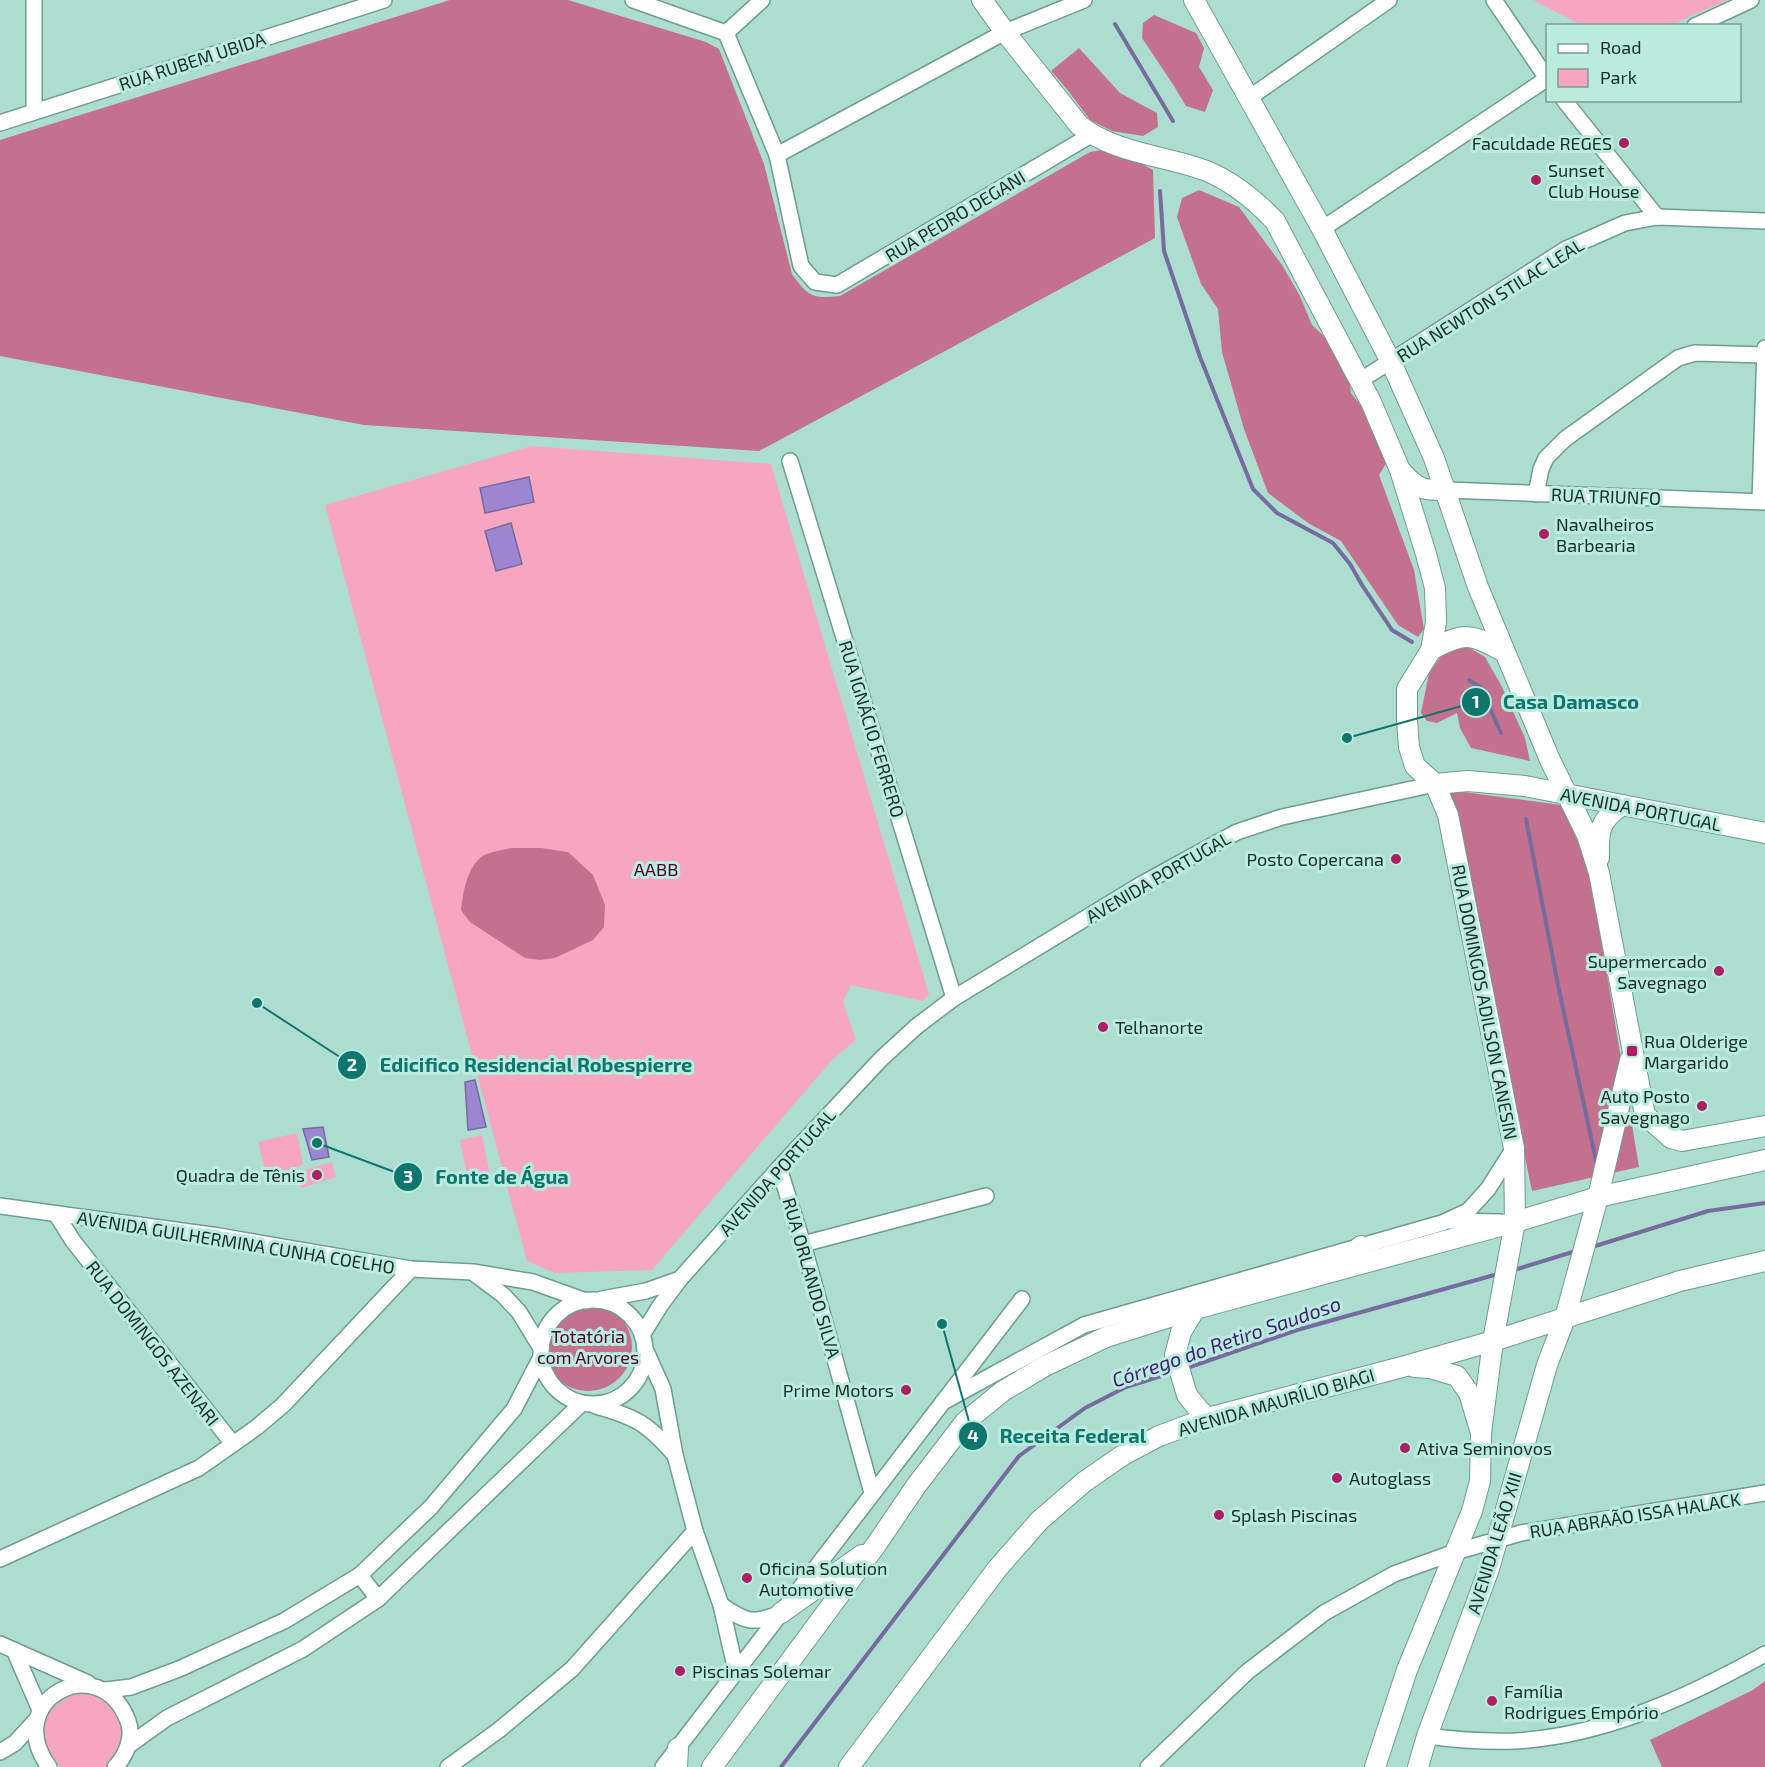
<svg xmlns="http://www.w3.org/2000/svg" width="1765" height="1767" font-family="'Exo 2',sans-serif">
<rect width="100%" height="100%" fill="#acddd0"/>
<g fill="#f7a6c2">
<polygon points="1533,0 1727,0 1669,26 1581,25"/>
<polygon points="532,446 771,464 929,994 923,1001 851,985 843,1002 856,1040 832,1060 652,1270 555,1273 527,1261 325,505"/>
<polygon points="297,1133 303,1164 269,1185 258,1142"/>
<polygon points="482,1135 490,1175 468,1180 460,1140"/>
<polygon points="332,1162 336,1177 301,1188 297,1172"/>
<path d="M88,1692C99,1696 109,1699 116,1709C128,1727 126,1756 105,1767C94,1767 72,1767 62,1767C57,1765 52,1759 49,1754C32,1721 54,1696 88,1692Z"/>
</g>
<g fill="#c4718f">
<path d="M450,0H568L706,42L719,49L764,164L792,274C809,297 812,299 840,296L1090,152L1114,148L1153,170L1155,238L759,451L364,425L0,356V140Z"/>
<polygon points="1154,15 1196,33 1204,48 1199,67 1213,90 1205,112 1186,106 1174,86 1142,38 1143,23"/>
<polygon points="1079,48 1120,93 1157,113 1158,127 1143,136 1112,131 1090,120 1066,88 1051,71"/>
<polygon points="1199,190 1239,207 1282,265 1299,294 1312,325 1329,341 1348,370 1351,393 1371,419 1387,462 1379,475 1414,570 1424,629 1418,637 1398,625 1341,541 1308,523 1268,493 1244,429 1222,352 1218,309 1201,284 1177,217 1182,198"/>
<polygon points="1465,645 1485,657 1502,687 1525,738 1530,761 1471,748 1460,728 1457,713 1437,723 1427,721 1421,713 1429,673 1444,652"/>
<polygon points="1448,790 1561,805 1589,866 1639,1167 1532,1191"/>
<path d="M511,848H541L568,852L593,875L605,905L604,927L593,940L555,958L540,960L525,958L470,922L461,910C463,892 468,861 487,854C494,851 503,850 511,848Z"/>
<circle cx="588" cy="1347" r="44"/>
<polygon points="1765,1681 1765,1767 1662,1767 1650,1740 1753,1690"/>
</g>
<g fill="#9d86d1" stroke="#756b9e" stroke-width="1.5">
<polygon points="529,477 534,502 485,513 480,488"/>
<polygon points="511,523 522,564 496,571 485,531"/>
<polygon points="475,1080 486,1127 468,1130 465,1082"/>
<polygon points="323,1127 329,1157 312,1160 303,1129"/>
</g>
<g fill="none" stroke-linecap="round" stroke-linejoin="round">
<g stroke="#756b9e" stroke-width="4">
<polyline points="1115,24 1173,121"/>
<polyline points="1160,191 1164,251 1200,357 1253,489 1277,513 1333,543 1350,564 1362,585 1392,630 1412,642"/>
<polyline points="1469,680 1480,687 1501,733"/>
<polyline points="1526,819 1558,985 1597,1165"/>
<polyline points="1592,1247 1708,1211 1765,1203"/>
<polyline points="1514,1270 1576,1251"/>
<polyline points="1187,1368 1297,1330 1498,1274"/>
<polyline points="781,1767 1019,1456 1085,1408 1126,1387 1174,1372"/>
</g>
<g stroke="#6d9d91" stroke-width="18">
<g id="minor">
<polyline points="34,0 34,111"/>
<polyline points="633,0 726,33 777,155 801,266 815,282 837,285 1091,135"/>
<polyline points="1494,0 1548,80"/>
<polyline points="1695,26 1751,0"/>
<polyline points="726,33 762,0"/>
<polyline points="1249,98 1389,0"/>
<polyline points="1564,100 1657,217"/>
<polyline points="0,123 384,0"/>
<polyline points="777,155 1005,32 1084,0"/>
<polyline points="1322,229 1548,78"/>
<polyline points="1361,380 1566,249 1625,223 1657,217 1765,221"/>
<polyline points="790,461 954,998"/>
<polyline points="1447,490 1765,502"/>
<polyline points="1536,494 1541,469 1546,458 1565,439 1678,358 1695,353 1765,355"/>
<polyline points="1760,501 1765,348"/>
<polyline points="779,1168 803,1244 872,1493"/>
<polyline points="0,1206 219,1236 411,1269 473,1272 533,1282 586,1301"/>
<polyline points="56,1214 73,1241 233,1444"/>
<polyline points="1449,1221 1500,1222"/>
<polyline points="803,1244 986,1196"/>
<polyline points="475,1274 503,1295 519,1312 541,1348"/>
<polyline points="602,1299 646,1291 680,1279"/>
<circle cx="593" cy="1352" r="52"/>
<polyline points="642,1335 660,1306 680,1279 779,1168 881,1059 917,1026 954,998 1142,884 1237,832 1282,817 1435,784"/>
<polyline points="646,1351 663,1389 675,1455 695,1531 721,1605 736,1671"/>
<polyline points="943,1402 1084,1325 1442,1223 1468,1211 1488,1189 1514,1148"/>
<path d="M596,1406C636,1417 648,1424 675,1455"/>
<polyline points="0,1559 199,1468 257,1427 283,1405 411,1269"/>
<polyline points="360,1575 378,1599"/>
<path d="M721,1605C744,1621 752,1625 778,1614"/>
<polyline points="0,1644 88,1683"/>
<polyline points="14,1650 40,1710"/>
<polyline points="106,1690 131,1687 179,1669 284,1621 360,1575 431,1507 514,1409 541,1357"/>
<path d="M1427,1736C1457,1740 1485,1742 1515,1741C1604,1736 1688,1697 1765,1654"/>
<polyline points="128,1746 167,1718 303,1649 378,1599 581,1404"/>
<polyline points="0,1752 15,1743 36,1720"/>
<path d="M49,1767C0,1700 100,1647 128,1721C134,1737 126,1756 115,1767"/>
<polyline points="448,1767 499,1730 572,1669 695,1531"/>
<polyline points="663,1767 1022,1299"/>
<polyline points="1148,1767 1247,1672 1324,1613 1394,1574 1455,1552 1521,1533 1765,1493"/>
</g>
</g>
<g stroke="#6d9d91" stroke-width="22">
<g id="major">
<path d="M982,0L1005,32L1079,125C1111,151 1157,155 1195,167C1226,176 1253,198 1275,221L1371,402L1400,470L1426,554L1435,588L1436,622L1431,650L1407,689V720L1409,747L1415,766L1435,784L1448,815L1514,1148L1515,1222L1493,1341L1481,1433"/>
<polyline points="1194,0 1322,229 1391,362 1434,458 1478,587 1550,760 1587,835 1599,873 1645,1115 1671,1138 1682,1141 1765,1126"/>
<path d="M1402,472C1417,489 1424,491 1447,490"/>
<path d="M1431,650C1464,632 1471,633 1504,652"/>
<polyline points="1435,784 1468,781 1525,786 1765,833"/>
<path d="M1599,858C1598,832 1599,820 1622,805"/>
<polyline points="1337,1269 1361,1246"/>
<polyline points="1195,1309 1181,1332 1175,1355 1187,1395 1199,1410 1208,1418"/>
<polyline points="781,1613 862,1555"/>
<polyline points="677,1767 678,1748"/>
<polyline points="712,1767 876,1545 916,1486 965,1422 1003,1391 1045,1366 1106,1337 1195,1309 1515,1222 1598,1197 1765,1160"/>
<polyline points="849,1767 997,1569 1039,1521 1084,1482 1123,1455 1159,1436 1208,1418 1402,1367 1493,1341 1680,1281 1765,1261"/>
<polyline points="1375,1767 1407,1670 1472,1511 1480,1481 1481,1433 1469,1393 1457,1376 1430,1368 1414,1367"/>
<polyline points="1418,1767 1427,1736 1489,1569 1547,1365 1565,1318 1598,1197 1630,1060"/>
</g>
</g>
<use href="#minor" stroke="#fff" stroke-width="15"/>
<use href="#major" stroke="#fff" stroke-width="20"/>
</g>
<g fill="#aa2063" stroke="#b9ebde" stroke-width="2">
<circle cx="1624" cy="143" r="6"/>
<circle cx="1536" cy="180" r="6"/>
<circle cx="1544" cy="534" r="6"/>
<circle cx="1396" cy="859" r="6"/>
<circle cx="1719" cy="971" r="6"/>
<circle cx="1103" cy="1027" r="6"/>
<rect x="1626" y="1045" width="12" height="12" rx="3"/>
<circle cx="1702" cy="1106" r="6"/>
<circle cx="317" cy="1175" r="6"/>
<circle cx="906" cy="1390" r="6"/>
<circle cx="1405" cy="1448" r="6"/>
<circle cx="1337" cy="1478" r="6"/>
<circle cx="1219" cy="1515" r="6"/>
<circle cx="747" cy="1578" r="6"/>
<circle cx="680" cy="1671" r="6"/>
<circle cx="1492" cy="1701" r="6"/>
</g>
<g text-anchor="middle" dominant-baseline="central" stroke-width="6" stroke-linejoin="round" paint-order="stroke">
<g font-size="18" fill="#192d28" stroke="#b9ebde">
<text transform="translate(192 61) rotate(-18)">RUA RUBEM UBIDA</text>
<text transform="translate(955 216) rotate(-31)">RUA PEDRO DEGANI</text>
<text transform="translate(1490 300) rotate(-32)">RUA NEWTON STILAC LEAL</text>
<text transform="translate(1606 496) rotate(2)">RUA TRIUNFO</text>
<text transform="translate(872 729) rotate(73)">RUA IGNÁCIO FERRERO</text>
<text transform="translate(1641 809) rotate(11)">AVENIDA PORTUGAL</text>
<text transform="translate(1158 877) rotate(-30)">AVENIDA PORTUGAL</text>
<text transform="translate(1485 1002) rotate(79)">RUA DOMINGOS ADILSON CANESIN</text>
<text transform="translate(777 1172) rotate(-48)">AVENIDA PORTUGAL</text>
<text transform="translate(236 1242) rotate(9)">AVENIDA GUILHERMINA CUNHA COELHO</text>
<text transform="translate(812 1278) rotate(74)">RUA ORLANDO SILVA</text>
<text transform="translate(153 1343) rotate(52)">RUA DOMINGOS AZENARI</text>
<text transform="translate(1276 1402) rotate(-16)">AVENIDA MAURÍLIO BIAGI</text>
<text transform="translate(1635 1515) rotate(-9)">RUA ABRAÃO ISSA HALACK</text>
<text transform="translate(1494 1543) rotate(-73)">AVENIDA LEÃO XIII</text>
</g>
<g font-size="18" fill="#192d28" stroke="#b9ebde" text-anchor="start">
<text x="1612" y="143" text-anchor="end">Faculdade REGES</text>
<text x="1548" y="170">Sunset<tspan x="1548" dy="21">Club House</tspan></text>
<text x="1556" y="524">Navalheiros<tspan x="1556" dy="21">Barbearia</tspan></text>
<text x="1384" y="859" text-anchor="end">Posto Copercana</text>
<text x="1707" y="961" text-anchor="end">Supermercado<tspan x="1707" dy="21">Savegnago</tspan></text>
<text x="1115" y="1027">Telhanorte</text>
<text x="1644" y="1041">Rua Olderige<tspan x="1644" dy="21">Margarido</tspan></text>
<text x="1690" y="1096" text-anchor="end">Auto Posto<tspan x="1690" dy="21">Savegnago</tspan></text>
<text x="305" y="1175" text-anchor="end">Quadra de Tênis</text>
<text x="894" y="1390" text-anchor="end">Prime Motors</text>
<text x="1417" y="1448">Ativa Seminovos</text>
<text x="1349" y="1478">Autoglass</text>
<text x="1231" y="1515">Splash Piscinas</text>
<text x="759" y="1568">Oficina Solution<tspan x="759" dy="21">Automotive</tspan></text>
<text x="692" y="1671">Piscinas Solemar</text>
<text x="1504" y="1691">Família<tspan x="1504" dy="21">Rodrigues Empório</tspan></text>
</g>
<g font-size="18" fill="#51032b" stroke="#b9ebde">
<text x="656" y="869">AABB</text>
<text x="588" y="1336">Totatória<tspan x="588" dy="21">com Arvores</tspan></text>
</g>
<g font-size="20" font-style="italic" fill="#411c74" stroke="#b9ebde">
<text transform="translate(1226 1341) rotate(-19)">Córrego do Retiro Saudoso</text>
</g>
</g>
<path fill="none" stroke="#0f766e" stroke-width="2" d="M1347 738L1476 702M257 1003L352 1065M317 1143L408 1177M942 1324L973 1436"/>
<g fill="#0f766e" stroke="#b9ebde" stroke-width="2">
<circle cx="1347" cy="738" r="6"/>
<circle cx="257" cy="1003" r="6"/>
<circle cx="317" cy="1143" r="6"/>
<circle cx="942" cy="1324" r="6"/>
<circle cx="1476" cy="702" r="15"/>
<circle cx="352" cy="1065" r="15"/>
<circle cx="408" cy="1177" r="15"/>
<circle cx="973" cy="1436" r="15"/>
</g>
<g font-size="18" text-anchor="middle" font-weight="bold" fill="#fff">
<text x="1476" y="708">1</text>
<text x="352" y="1071">2</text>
<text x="408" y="1183">3</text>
<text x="973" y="1442">4</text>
</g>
<g font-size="20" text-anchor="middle" font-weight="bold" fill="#0f766e" stroke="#b9ebde" stroke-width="6" stroke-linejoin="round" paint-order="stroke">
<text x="1571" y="709">Casa Damasco</text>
<text x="536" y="1072">Edicifico Residencial Robespierre</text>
<text x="502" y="1184">Fonte de Água</text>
<text x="1073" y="1443">Receita Federal</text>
</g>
<rect x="1546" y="24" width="195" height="78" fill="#b9ebde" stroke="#799f95" stroke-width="1.5"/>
<rect x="1558" y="44" width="30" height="9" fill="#ffffff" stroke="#799f95" stroke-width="1.5"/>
<text x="1600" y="54" font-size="18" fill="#192d28">Road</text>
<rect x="1558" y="69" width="30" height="18" fill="#f7a6c2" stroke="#799f95" stroke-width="1.5"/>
<text x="1600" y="84" font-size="18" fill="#192d28">Park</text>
</svg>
